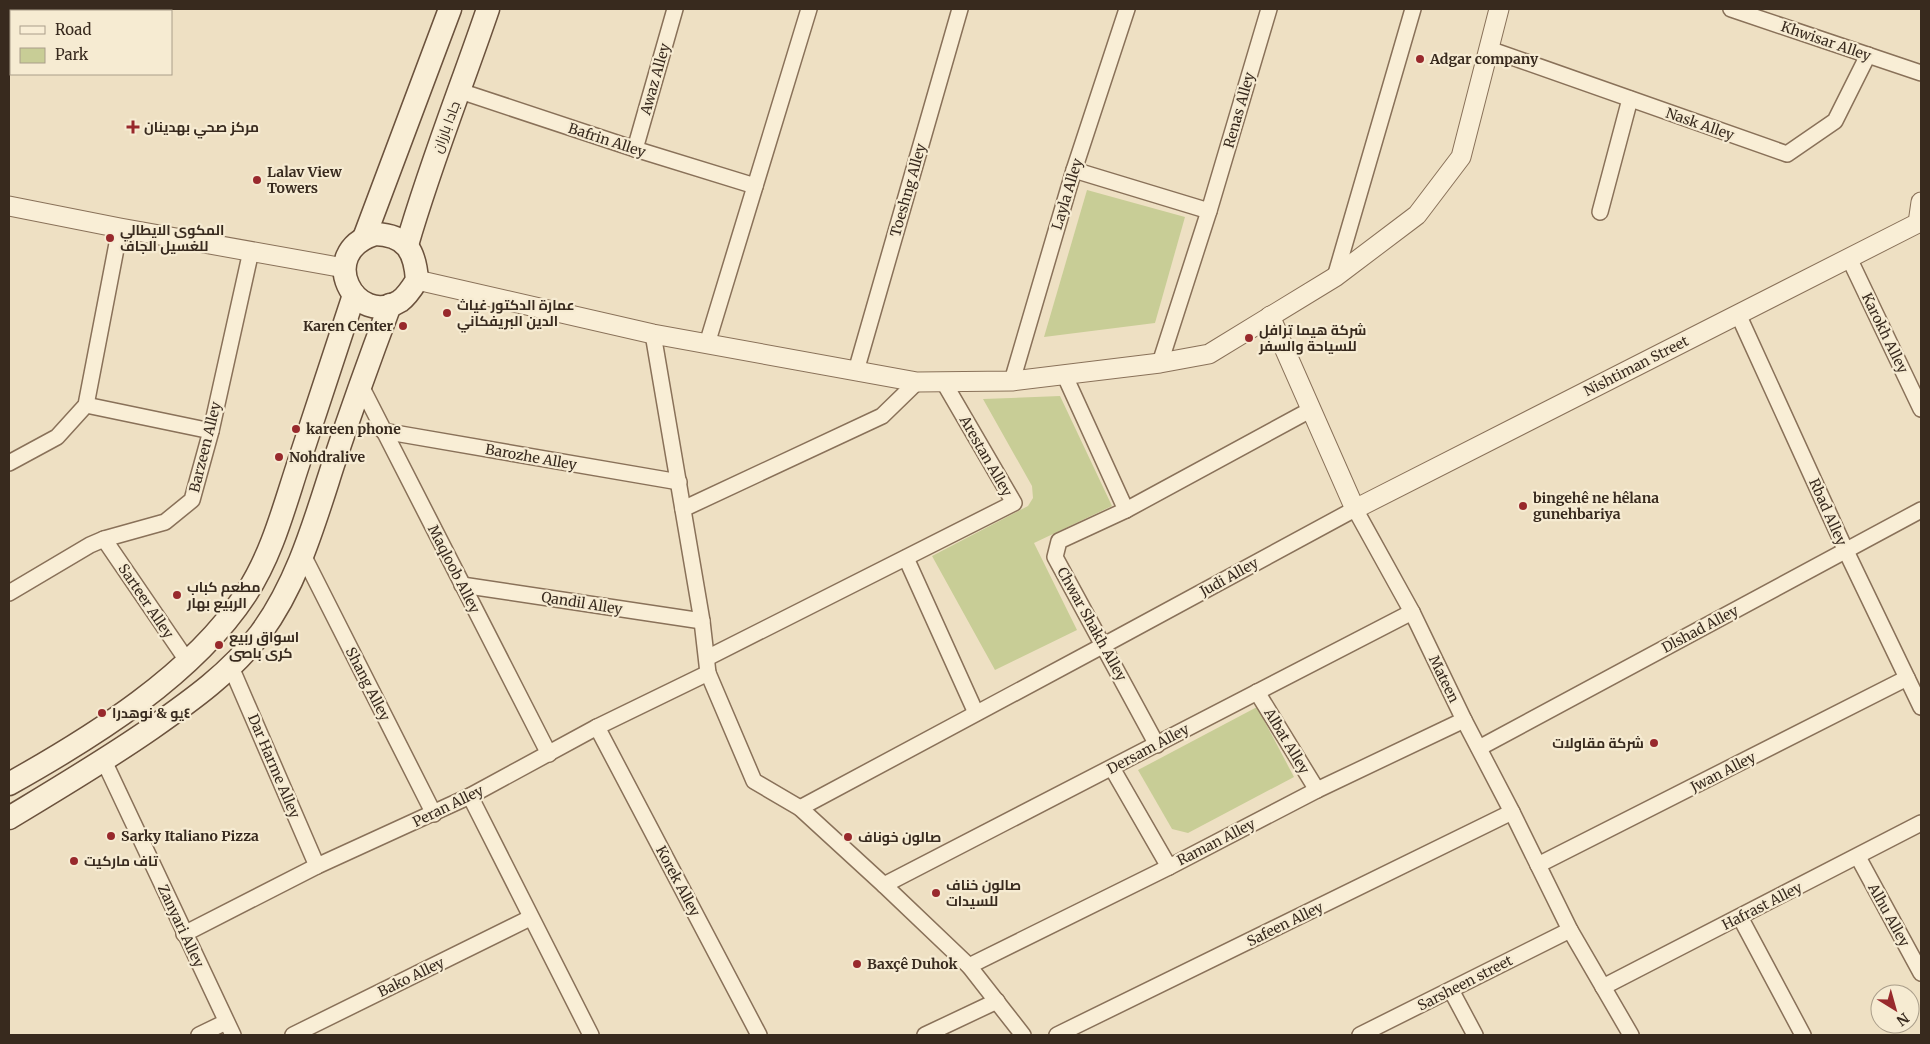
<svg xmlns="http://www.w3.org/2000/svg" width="1930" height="1044" font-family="Merriweather,Cairo,serif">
<rect width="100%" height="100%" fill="#eee0c3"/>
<g fill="#c8cd96">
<polygon points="1087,190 1185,217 1155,323 1044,337"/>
<polygon points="1060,396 1112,506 1034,543 1077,630 995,670 932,556 1028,506 1033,498 1032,486 983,399"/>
<polygon points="1257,707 1294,777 1188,833 1172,829 1138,770"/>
</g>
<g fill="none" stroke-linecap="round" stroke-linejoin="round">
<g stroke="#897159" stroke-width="18">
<g id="minor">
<polyline points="1731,9 1921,73"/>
<polyline points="1489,49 1787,154 1835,121 1868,55"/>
<polyline points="460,91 635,149 755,186"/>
<polyline points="635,149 675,9"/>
<polyline points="1074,170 1209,211"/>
<polyline points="1600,212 1630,99"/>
<polyline points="1849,258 1921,409"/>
<polyline points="1335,277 1413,9"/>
<polyline points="1738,314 1846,551 1921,707"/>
<polyline points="653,334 702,621 708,673 754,781 800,808 884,885 969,966 1023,1035"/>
<polyline points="707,344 809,9"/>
<polyline points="1160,363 1209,211 1269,9"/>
<polyline points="856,371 960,9"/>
<polyline points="1064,374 1126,510"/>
<polyline points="1012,381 1074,170 1127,9"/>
<polyline points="360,384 549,754"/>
<polyline points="86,405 211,431"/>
<polyline points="383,431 679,482"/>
<polyline points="9,463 57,437 86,405 120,228"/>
<polyline points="683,509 882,416 917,382"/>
<polyline points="104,539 188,662"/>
<polyline points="303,555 434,814"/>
<polyline points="906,558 976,713"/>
<polyline points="462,585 702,621"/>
<polyline points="9,593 90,545 104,539 165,522 192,500 211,431 251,251"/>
<polyline points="707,658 1014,503 943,381"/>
<polyline points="231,667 317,866"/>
<polyline points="1257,692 1317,790"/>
<polyline points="597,727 759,1035"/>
<polyline points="1157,745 1055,557 1059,541 1126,510 1312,409"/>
<polyline points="1479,748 1921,510"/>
<polyline points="104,761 233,1035"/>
<polyline points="1112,768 1169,867"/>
<polyline points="470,796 591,1035"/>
<polyline points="800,808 1104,645 1355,509 1412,612 1464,720 1512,812 1570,930 1631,1035"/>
<polyline points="1858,857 1921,973"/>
<polyline points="1538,865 1907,678"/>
<polyline points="884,885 1412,612"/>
<polyline points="1740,917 1803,1035"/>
<polyline points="184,934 317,866 470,796 597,727 708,673"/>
<polyline points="969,966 1169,867 1317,790 1464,720"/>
<polyline points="1603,987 1921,823"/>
<polyline points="1451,990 1475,1035"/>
<polyline points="199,1035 226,1022"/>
<polyline points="293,1035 530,918"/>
<polyline points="925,1035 997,1001"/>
<polyline points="1057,1035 1512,812"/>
<polyline points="1360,1035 1570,930"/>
</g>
</g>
<g stroke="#897159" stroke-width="21">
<g id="tertiary">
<polyline points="9,206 120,228 344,268"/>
<polyline points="417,280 653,334 917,382 1012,381 1160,363 1209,354 1335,277 1417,215 1461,157 1499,9"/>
<polyline points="1270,316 1355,509 1918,223 1921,202"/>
</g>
</g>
<g stroke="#6b523d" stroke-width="25">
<g id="secondary">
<path d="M375,234C407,235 415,252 417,280C412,288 407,296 400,301C355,329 315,253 375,234Z"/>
<polyline points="364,238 450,9"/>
<path d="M407,245C430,165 461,88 488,9"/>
<path d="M9,784C93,737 193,675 246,594C271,556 283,511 297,468C316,410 335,353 354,295"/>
<path d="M9,818C57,789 106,760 152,728C192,700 230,673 260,634C297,584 314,524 333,465C351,411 370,358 390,305"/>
</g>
</g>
<use href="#minor" stroke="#f9eed6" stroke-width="15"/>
<use href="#tertiary" stroke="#f9eed6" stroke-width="19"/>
<use href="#secondary" stroke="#f9eed6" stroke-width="22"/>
</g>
<g fill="#98292c" stroke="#f6ebd2" stroke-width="2">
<circle cx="1420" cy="59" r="5"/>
<path d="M130.5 119.5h5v5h5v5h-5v5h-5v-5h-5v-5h5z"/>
<circle cx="257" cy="180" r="5"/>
<circle cx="110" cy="238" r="5"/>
<circle cx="447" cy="313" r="5"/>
<circle cx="403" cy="326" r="5"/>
<circle cx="1249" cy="338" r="5"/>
<circle cx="296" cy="429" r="5"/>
<circle cx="279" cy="457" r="5"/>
<circle cx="1523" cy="506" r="5"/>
<circle cx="177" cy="595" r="5"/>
<circle cx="219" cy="645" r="5"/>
<circle cx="102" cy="713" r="5"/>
<circle cx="1654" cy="743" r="5"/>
<circle cx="111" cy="836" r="5"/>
<circle cx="848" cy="837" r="5"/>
<circle cx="74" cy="861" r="5"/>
<circle cx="936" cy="893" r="5"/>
<circle cx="857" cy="964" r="5"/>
</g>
<g text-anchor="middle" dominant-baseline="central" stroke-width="4.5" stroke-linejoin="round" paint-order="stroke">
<g font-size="14" fill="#382a1e" stroke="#f6ebd2">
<text transform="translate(1826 41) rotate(19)">Khwisar Alley</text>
<text transform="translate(655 79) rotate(-74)">Awaz Alley</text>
<text transform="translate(1239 110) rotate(-74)">Renas Alley</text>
<text transform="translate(1700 124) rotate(19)">Nask Alley</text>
<text transform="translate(446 127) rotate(-69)">جادا بارزان</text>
<text transform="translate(607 140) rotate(18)">Bafrin Alley</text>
<text transform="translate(908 190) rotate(-74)">Toeshng Alley</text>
<text transform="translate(1067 194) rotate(-73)">Layla Alley</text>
<text transform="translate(1885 333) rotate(64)">Karokh Alley</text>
<text transform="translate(1636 366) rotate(-27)">Nishtiman Street</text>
<text transform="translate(205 447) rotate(-76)">Barzeen Alley</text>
<text transform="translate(986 456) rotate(60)">Arestan Alley</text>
<text transform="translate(531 457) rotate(10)">Barozhe Alley</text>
<text transform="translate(1828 512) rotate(66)">Rbad Alley</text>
<text transform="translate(454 569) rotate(63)">Maqloob Alley</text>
<text transform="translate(1229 577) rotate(-29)">Judi Alley</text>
<text transform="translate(146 601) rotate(56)">Sarteer Alley</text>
<text transform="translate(582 603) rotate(9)">Qandil Alley</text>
<text transform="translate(1092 624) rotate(61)">Chwar Shakh Alley</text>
<text transform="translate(1700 629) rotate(-28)">Dlshad Alley</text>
<text transform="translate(1444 679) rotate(64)">Mateen</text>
<text transform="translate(368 684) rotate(63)">Shang Alley</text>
<text transform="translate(1287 741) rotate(59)">Albat Alley</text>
<text transform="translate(1148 749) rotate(-28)">Dersam Alley</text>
<text transform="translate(274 766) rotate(67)">Dar Harme Alley</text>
<text transform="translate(1723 772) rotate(-27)">Jwan Alley</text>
<text transform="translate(448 806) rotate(-26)">Peran Alley</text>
<text transform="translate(1216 842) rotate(-27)">Raman Alley</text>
<text transform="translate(678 881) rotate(62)">Korek Alley</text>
<text transform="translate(1762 906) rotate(-27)">Hafrast Alley</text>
<text transform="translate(1889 915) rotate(61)">Alhu Alley</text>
<text transform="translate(1285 924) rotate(-26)">Safeen Alley</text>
<text transform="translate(181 926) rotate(65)">Zanyari Alley</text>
<text transform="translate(411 977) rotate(-26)">Bako Alley</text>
<text transform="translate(1465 983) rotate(-27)">Sarsheen street</text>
</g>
<g font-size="14" font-weight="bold" fill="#382a1e" stroke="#f6ebd2" text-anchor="start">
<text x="1430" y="59">Adgar company</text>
<text x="144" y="127">مركز صحي بهدينان</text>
<text x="267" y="172">Lalav View<tspan x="267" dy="16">Towers</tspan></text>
<text x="120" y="230">المكوى الايطالي<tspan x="120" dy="16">للغسيل الجاف</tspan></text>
<text x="457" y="305">عمارة الدكتور غياث<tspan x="457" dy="16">الدين البريفكاني</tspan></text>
<text x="393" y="326" text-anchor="end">Karen Center</text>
<text x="1259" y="330">شركة هيما ترافل<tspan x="1259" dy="16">للسياحة والسفر</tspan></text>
<text x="306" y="429">kareen phone</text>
<text x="289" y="457">Nohdralive</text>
<text x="1533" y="498">bingehê ne hêlana<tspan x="1533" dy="16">gunehbariya</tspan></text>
<text x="187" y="587">مطعم كباب<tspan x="187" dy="16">الربيع بهار</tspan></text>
<text x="229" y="637">اسواق ربيع<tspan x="229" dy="16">كرى باصى</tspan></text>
<text x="112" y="713">٤يو &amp; نوهدرا</text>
<text x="1644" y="743" text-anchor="end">شركة مقاولات</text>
<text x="121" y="836">Sarky Italiano Pizza</text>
<text x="858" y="837">صالون خوناف</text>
<text x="84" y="861">تاف ماركيت</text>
<text x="946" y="885">صالون خناف<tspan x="946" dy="16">للسيدات</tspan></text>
<text x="867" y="964">Baxçê Duhok</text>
</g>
</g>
<rect width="1930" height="1044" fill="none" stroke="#382a1e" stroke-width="20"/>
<rect x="10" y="10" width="162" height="65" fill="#f6ebd2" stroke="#aa9e8a"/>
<rect x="20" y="26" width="25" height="8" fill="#f9eed6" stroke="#aa9e8a"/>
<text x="55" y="35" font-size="15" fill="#382a1e">Road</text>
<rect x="20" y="48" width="25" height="15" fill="#c8cd96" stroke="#aa9e8a"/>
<text x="55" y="60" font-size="15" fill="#382a1e">Park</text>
<g transform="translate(1895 1009) rotate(143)"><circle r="24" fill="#f6ebd2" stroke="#aa9e8a"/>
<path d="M0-4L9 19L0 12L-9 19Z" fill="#98292c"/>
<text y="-8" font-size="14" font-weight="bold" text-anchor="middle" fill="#382a1e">N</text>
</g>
</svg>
